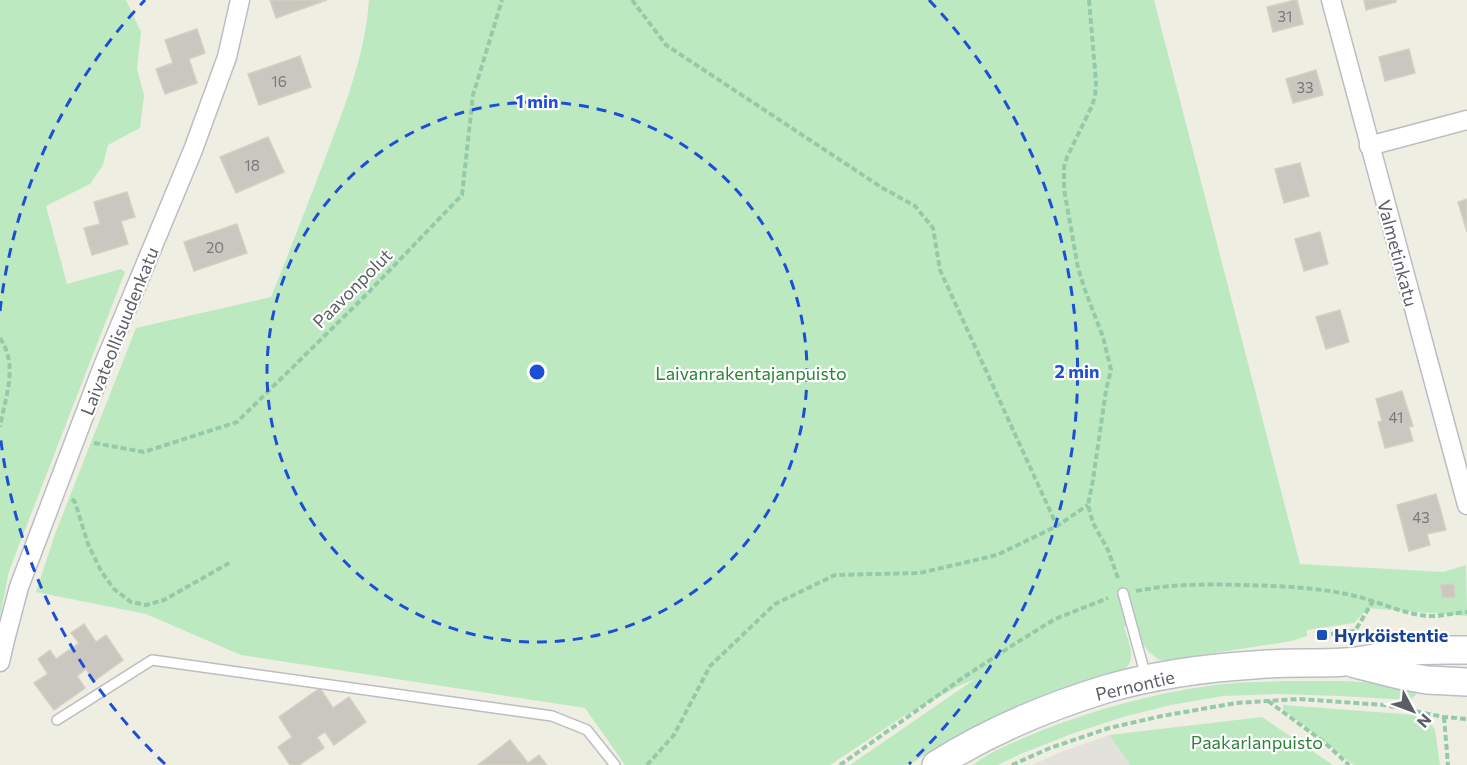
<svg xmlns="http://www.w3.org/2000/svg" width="1467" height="765" font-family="Commissioner,sans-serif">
<rect width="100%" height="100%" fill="#efeee3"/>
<polygon fill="#e3e1db" points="1109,735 1130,765 1032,765 1061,752"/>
<g fill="#bde9c1">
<polygon points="0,0 126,0 141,32 137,69 144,95 140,128 108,145 103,165 90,184 46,206 67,284 121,269 125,272 9,571 0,617"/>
<path d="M369,0H1154L1300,564L1443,572L1466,565L1467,616L1368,608L1354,623L1307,630V636L1292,641L1169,660H1159L1149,652L1143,645L1138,633L1130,625L1124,627C1129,643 1137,657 1124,671L1045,696L1011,710L977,726L924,755L909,765H850L975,679L957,687L904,716L830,765H625L585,708L241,655L146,614L36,592L55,534L136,328L271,297C289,253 306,208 323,164C343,111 365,57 369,0Z"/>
<path d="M1287,681H1344L1408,685L1418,691L1416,695L1410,700L1339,696L1279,694L1223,696L1171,705L1123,717L1074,733L1018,755L998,765H973C990,751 1017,741 1038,732C1095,709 1162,691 1223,684C1244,682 1266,682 1287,681Z"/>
<polygon points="1283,705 1416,715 1428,719 1435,730 1440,765 1354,765 1283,709"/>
<polygon points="1262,717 1333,765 1130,765 1109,735"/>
</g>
<g fill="#cac7c0" stroke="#d4d0c1" stroke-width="1.5">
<polygon points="270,0 327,0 276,18"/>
<polygon points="1295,0 1297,0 1303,24 1273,32 1267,7"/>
<polygon points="1364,0 1396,0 1396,2 1366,10"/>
<polygon points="197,29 205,53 189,59 197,83 165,94 156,69 173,63 165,40"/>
<polygon points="1409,49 1415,73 1385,81 1379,57"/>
<polygon points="300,56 311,87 259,105 248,74"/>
<polygon points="1316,70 1323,95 1293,103 1286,79"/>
<polygon points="268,137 284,172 236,193 220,157"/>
<polygon points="1300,163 1309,196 1284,203 1275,169"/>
<polygon points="127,192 135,217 121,221 128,244 92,255 84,228 100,224 94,202"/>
<polygon points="1467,199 1467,232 1458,202"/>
<polygon points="237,224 247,253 194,271 184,242"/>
<polygon points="1320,232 1328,264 1304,271 1295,239"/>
<polygon points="1340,310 1349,342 1326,349 1316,317"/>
<polygon points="1402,391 1413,426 1409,427 1413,441 1385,448 1378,422 1382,421 1376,399"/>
<polygon points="1436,494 1446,530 1427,534 1430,545 1409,551 1397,505"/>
<polygon points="1454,584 1455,597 1442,598 1441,585"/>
<polygon points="84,624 96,642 106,635 123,660 94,681 86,669 77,676 85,688 54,710 34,683 48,674 38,659 50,650 56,659 79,643 71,633"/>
<polygon points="320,688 333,708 349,697 366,722 334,745 325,732 317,737 324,748 299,765 290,765 278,747 292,737 279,717"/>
<polygon points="510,740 528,763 539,755 547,765 478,765"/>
</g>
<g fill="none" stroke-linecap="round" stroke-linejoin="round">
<g stroke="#bbbdc3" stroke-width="12">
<g id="lane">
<polyline points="1123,593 1146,677"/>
<polyline points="57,720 152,660 552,716 587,730 615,765"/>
</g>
</g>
<g stroke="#bbbdc3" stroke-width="21">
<g id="street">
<polyline points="1331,0 1467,505"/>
<polyline points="1369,146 1467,120"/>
<polyline points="0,662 5,640 19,587 103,366 193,150 227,57 240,0"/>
</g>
</g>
<g stroke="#bcbec6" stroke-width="30">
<g id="secondary">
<polyline points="1355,664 1399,675 1427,680 1467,682"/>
<path d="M936,765C988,732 1047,707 1106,689C1154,675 1205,668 1254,665C1284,662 1315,664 1345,662C1365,662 1384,655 1403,652C1424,649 1446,650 1467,650"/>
</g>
</g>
<g stroke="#95caa9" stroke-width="4" stroke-dasharray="6 3" stroke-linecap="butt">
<polyline points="632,0 666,45 881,187 915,206 933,228 940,270 1057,526"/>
<polyline points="1089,0 1096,82 1095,96 1092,106 1067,157 1064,167 1064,189 1078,268 1085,290 1103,337 1111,370 1106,390 1093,480 1088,505 1093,523 1108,550 1119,581"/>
<path d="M0,338C19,366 5,397 0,427"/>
<polyline points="94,443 144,452 237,422 363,298 462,195 473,95 502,0"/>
<polyline points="72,499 75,502 88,544 101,571 114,589 131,602 146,605 164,600 231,562"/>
<path d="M1136,591C1170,584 1206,584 1241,585C1279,586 1318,587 1355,596C1381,602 1404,615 1431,616C1442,616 1455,613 1467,612"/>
<polyline points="1322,635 1355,631 1373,601"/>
<polyline points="1268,701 1324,742 1349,765"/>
<polyline points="1444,717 1448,765"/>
<polyline points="647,765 674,735 710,666 775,604 835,575 920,573 997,555 1057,526 1088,505"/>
<polyline points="840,765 961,679 1016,643 1055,619 1108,598"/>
<polyline points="1012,765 1050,748 1109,728 1162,716 1236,703 1299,699 1384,705 1444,717 1467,719"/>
</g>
<use href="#lane" stroke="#fff" stroke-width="9"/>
<use href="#street" stroke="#fff" stroke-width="18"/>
<use href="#secondary" stroke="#fff" stroke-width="27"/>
</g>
<g fill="none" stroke="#1d4ed8" stroke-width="3" stroke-dasharray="10 8">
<circle cx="537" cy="372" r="270"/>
<path d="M165 764A540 540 0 0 1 0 433M0 311A540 540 0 0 1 145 0M929 0A540 540 0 0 1 909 764"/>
</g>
<rect fill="#1a4fb4" stroke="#fff" stroke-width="2" x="1316" y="629" width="12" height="12" rx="3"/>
<g text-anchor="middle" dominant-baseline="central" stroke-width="4.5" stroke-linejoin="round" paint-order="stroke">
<g font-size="15" fill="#77797c">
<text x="1285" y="16">31</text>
<text x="279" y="81">16</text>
<text x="1305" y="87">33</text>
<text x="252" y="165">18</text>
<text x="215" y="247">20</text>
<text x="1396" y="417">41</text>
<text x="1421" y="517">43</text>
</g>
<g font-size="18" fill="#5b5f65" stroke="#fff">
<text transform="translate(1398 253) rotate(75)">Valmetinkatu</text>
<text transform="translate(352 288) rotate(-45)">Paavonpolut</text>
<text transform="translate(119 331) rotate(-68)">Laivateollisuudenkatu</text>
<text transform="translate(1135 685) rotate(-13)">Pernontie</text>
</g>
<g font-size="18" fill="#2d8239" stroke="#fff">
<text x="751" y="373">Laivanrakentajanpuisto</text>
<text x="1257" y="742">Paakarlanpuisto</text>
</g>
<g font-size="18" font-weight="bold" fill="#164399" stroke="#fff" text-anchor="start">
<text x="1334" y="635">Hyrköistentie</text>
</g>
</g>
<circle cx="537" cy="372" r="9" fill="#1d4ed8" stroke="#fff" stroke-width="3"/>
<g font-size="18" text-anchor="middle" font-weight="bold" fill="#1d4ed8" stroke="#fff" stroke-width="4.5" stroke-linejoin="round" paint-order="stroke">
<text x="537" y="108">1 min</text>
<text x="1077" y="378">2 min</text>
</g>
<g transform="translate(1413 711) rotate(131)" stroke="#ffffff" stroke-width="4.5" paint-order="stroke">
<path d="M0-4.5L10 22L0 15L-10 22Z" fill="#5b5f65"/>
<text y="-9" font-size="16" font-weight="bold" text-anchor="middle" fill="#5b5f65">N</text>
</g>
</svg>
